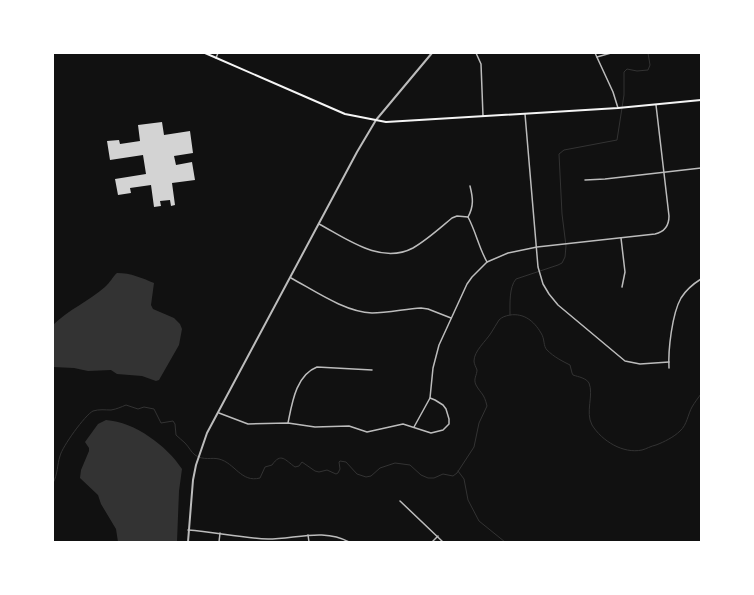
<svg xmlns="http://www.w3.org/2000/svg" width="754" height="595" font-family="'Space Grotesk',sans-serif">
<rect width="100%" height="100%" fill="#111"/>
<g fill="#333">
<path d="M117,273C131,273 142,278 154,283L151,305L153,309L174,318L180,324L182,329L179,345L159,380L156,381L142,376L117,374L111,370L88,371L74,368L53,367V325C68,310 89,301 105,287C110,283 113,276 117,273Z"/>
<path d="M106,420C135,422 167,446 182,469L179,491L177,542H118L116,529L101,504L98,495L80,478L81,470L89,451V448L85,442L98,424Z"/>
</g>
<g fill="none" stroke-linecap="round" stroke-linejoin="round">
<g stroke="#333" stroke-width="1">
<path d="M510,315C510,304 509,287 516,279L558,265L562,263L565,257L566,246L562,214L559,154L564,150L617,140L624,95V72L627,69L637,71L648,70L650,65L648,53"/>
<polyline points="458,471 464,479 468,500 479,521 505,542"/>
<path d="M53,483C58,474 57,465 60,456C62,447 85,415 93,411C99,409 105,410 111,410C117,409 121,407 126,405L138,409L144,407L154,409L161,423L173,421L175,424L176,435C179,438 182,440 185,443C189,447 191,452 195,455C204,461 211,457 219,459C235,463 241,483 260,478L265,467L272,465C281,452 285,460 295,467L299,466L302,462L315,471L319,472L327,470L336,474L338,473L340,469L339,462L340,461L346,462L357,474L366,477L371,476L380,468L395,463L410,465L421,475L428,478H434L443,474L453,476L457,473L474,447L479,423L487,406C484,393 481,394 476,385C473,379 477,375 477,370C476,367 474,364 474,361C474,351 486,341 491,333C494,329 496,324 499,320C502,317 505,316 510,315C524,313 534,321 541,333C545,339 543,346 547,350C554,357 562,361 570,365L572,373L573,375C579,377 586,378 589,383C594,395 585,412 592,425C602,441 623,454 642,450C646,449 651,446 656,445C664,442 674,437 680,431C687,425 688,414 692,407C695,402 698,398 701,394"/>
</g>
</g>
<polygon fill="#d3d3d3" points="162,122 164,135 190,131 193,153 174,156 176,165 192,162 195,180 172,183 175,205 171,206 170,200 160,201 161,206 154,207 151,185 130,188 131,193 118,195 115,179 146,174 143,155 110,160 107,141 119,140 120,144 140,141 138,125"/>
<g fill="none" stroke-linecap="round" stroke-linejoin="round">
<g stroke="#bcbcbc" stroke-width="1.5">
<polyline points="476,53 481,64 483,116"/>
<polyline points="595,53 613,92 618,108"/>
<polyline points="597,57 611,53"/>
<polyline points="216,58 218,53"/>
<polyline points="525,114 538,267 543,284 549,294 558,305 625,361 640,364 669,362"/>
<polyline points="585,180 605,179 701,168"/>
<path d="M468,217C474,206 473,198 470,186"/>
<path d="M319,224C347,239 381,265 413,248C427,240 440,228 452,218L457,216L468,217C476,232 479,248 487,262"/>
<polyline points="621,238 625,272 622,287"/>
<path d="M291,278C315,291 345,312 372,313C388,313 405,309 421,308L428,309L451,318"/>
<path d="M669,368C668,350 672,314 681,298C686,290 693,284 701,279"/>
<polyline points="219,413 248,424 288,423 315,427 349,426 367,432 403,424 431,433 443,430 449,424 449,419 446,409 443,405 435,400 430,398"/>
<path d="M288,423C292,403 296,375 317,367L372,370"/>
<path d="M414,427L430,398L433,368L439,345L467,284L472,277L487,262L508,253L537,247L655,234C664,232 669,226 669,216L656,105"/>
<polyline points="400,501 443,542"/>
<path d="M188,530C215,532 241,538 268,539C295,539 324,528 349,542"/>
<polyline points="308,535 309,542"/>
<polyline points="219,542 220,533"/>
<polyline points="432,542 438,536"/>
</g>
<polyline stroke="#bcbcbc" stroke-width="2" points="188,542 193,480 196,465 207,433 357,152 376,120 432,53"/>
<polyline stroke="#f5f5f5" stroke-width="2" points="205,53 345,114 386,122 618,108 701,100"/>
</g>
<rect width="754" height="595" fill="none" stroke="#ffffff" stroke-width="108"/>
</svg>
